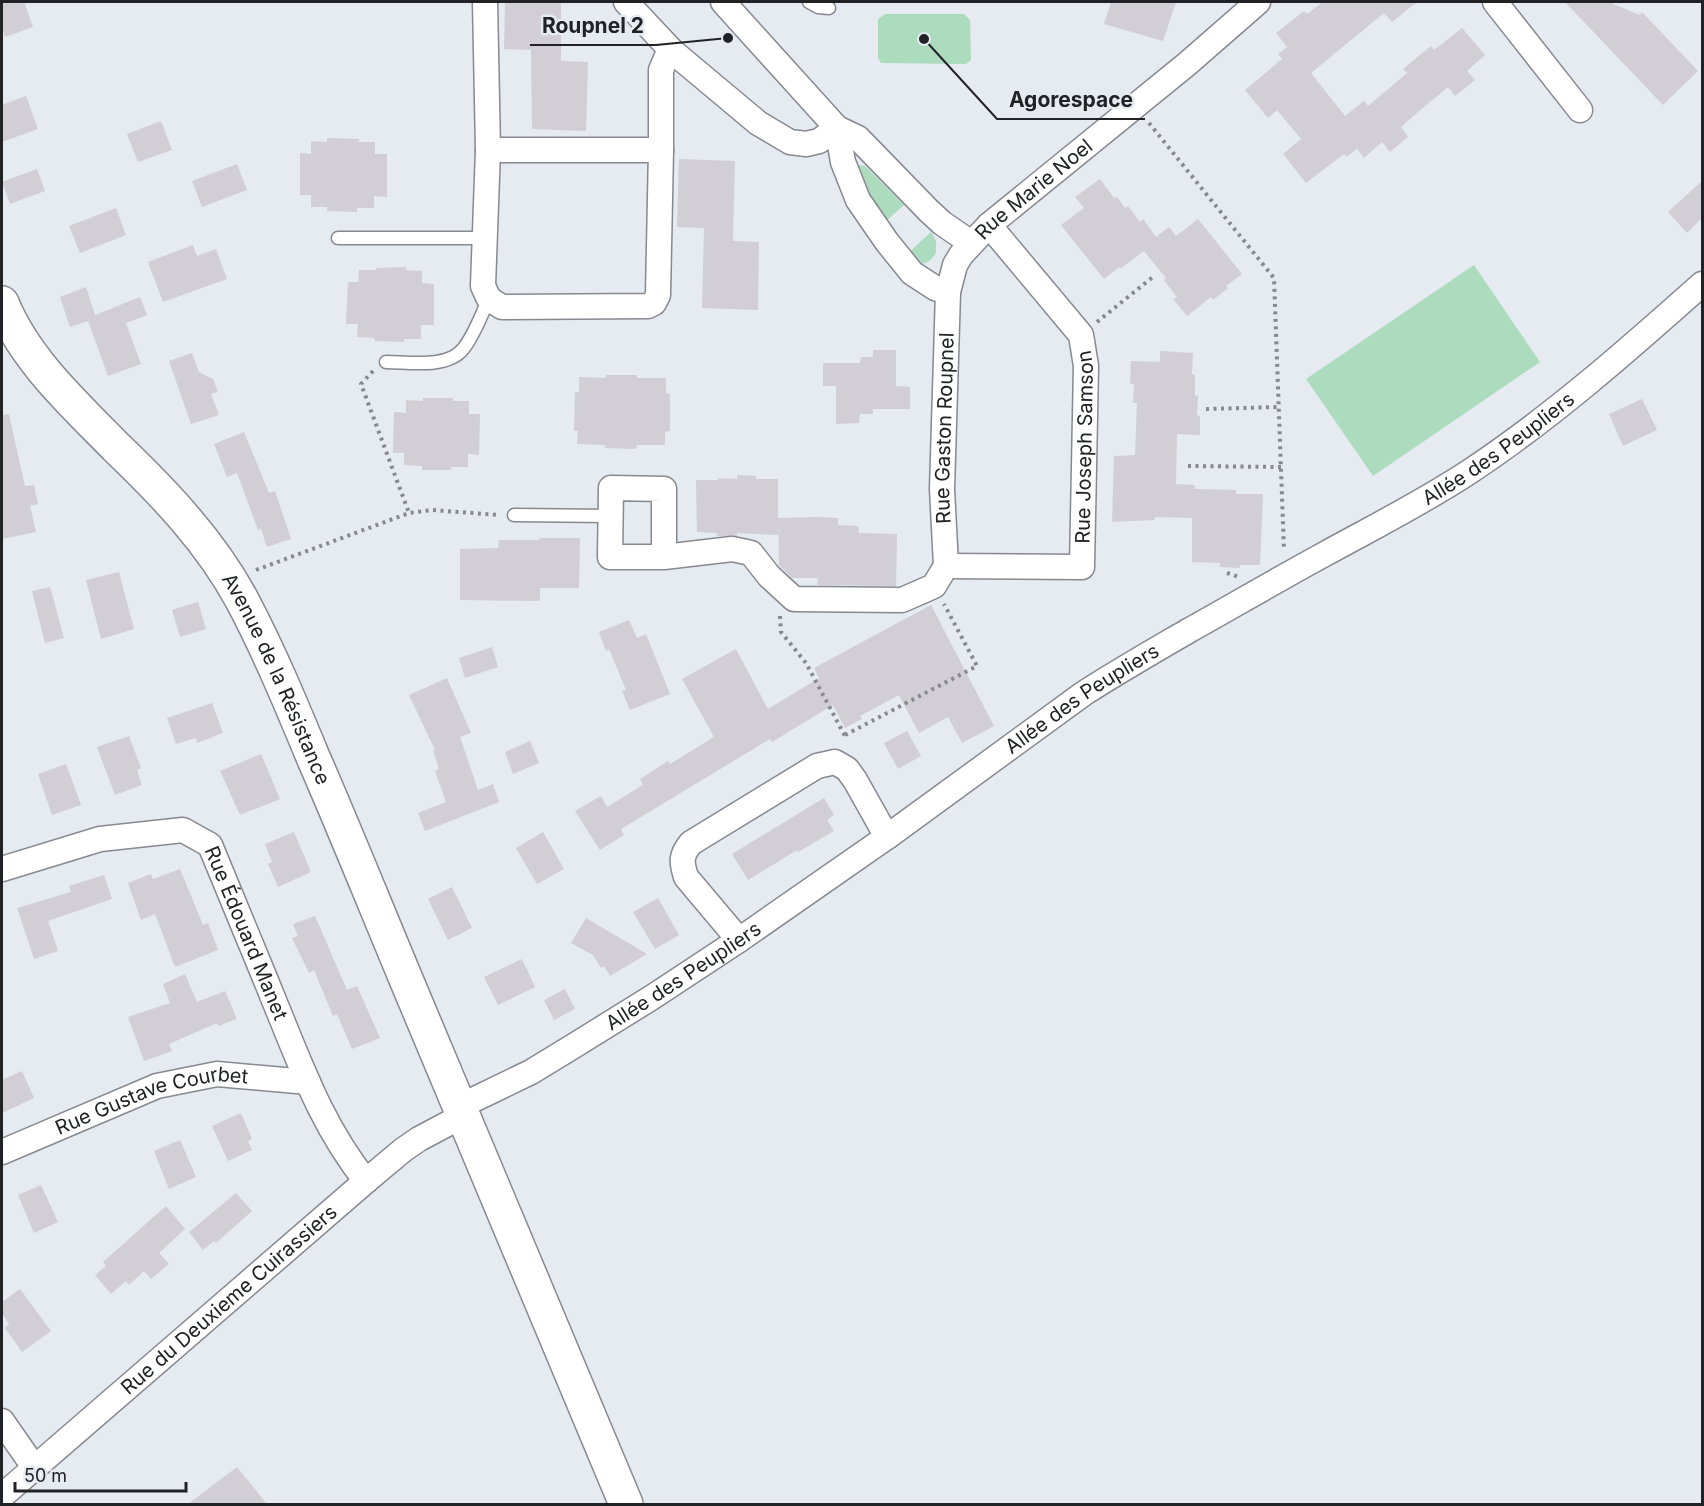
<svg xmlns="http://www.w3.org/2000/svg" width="1704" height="1506" font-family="Inter,sans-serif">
<rect width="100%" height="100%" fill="#e6eaf1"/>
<g fill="#acdcbd">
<polygon points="885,14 964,14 970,20 971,60 966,64 881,63 878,58 878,19"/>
<polygon points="859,165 865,166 904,205 885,222 868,195 856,167"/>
<path d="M931,232L936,241V253C926,268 919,265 906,255Z"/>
<polygon points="1474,265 1540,362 1373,476 1306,379"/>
</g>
<g fill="#d1ced5">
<polygon points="2,2 24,2 33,27 5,37 2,27"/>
<polygon points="505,2 561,2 561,61 588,62 586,131 532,129 531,50 504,49"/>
<polygon points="1111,2 1176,2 1163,41 1104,24"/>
<polygon points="1323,2 1417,2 1392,22 1384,13 1311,73 1345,116 1364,101 1368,106 1407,73 1403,69 1431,46 1434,50 1462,28 1485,55 1467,71 1475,80 1455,96 1448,87 1419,111 1401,127 1408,137 1390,152 1382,142 1364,158 1357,149 1346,157 1344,154 1306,183 1283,154 1301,139 1277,110 1268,118 1245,90 1282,59 1278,54 1287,47 1276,33 1304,11 1307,14"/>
<polygon points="1565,2 1609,2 1639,15 1642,12 1698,71 1663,105"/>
<polygon points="26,96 38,129 2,142 2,105"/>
<polygon points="161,121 172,150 138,162 127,134"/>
<polygon points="327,138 360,139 358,142 375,142 375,154 387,154 387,197 374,196 374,208 357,208 357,212 327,211 327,207 311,207 311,195 300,195 300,153 311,154 311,141 327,142"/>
<polygon points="679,159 735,161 733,241 759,242 758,310 702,308 704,228 677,227"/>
<polygon points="237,164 247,190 202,207 192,181"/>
<polygon points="37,169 45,191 10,204 2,182"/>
<polygon points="1100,179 1114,198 1117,197 1125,208 1128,206 1140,222 1143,219 1156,237 1169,227 1176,236 1198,219 1242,274 1226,286 1228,288 1213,300 1211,297 1187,316 1173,299 1177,297 1164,280 1166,278 1144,251 1120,269 1119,267 1104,279 1061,225 1084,208 1075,197"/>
<polygon points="1702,181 1702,218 1687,233 1668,212"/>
<polygon points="116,208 126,235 80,253 69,226"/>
<polygon points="193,245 197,256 216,249 227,279 163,302 148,262"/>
<polygon points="406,267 406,270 422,271 422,283 434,284 434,325 421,325 421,339 404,339 404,342 375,341 374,338 357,337 358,324 346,324 348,282 358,282 359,270 376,270 376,268"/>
<polygon points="86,287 95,315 140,297 147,315 126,323 141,364 108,376 88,321 70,327 60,297"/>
<polygon points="873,350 896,350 896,386 910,387 910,409 873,409 873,414 860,414 859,423 836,424 836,386 823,386 823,363 860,363 861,357 873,357"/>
<polygon points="1160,351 1193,353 1192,374 1195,375 1195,396 1198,395 1197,415 1200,416 1200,435 1177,434 1176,484 1195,485 1195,489 1236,490 1236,494 1263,494 1260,565 1240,565 1240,568 1220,567 1220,563 1192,562 1192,518 1155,517 1154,520 1112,522 1114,456 1135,455 1137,403 1133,403 1134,384 1130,384 1131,361 1160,362"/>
<polygon points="192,353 199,372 213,379 218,392 211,394 219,415 191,424 169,361"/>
<polygon points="606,375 637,375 637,378 666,378 666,393 670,394 670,431 665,432 665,445 637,445 636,449 605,448 605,445 577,444 578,431 574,431 575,392 579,392 579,377 606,378"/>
<polygon points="423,398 453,398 453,401 469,401 469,414 480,414 479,455 468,454 468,467 451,467 451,470 422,470 422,466 404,465 404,453 393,453 394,412 406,413 406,400 423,401"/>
<polygon points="1642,399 1657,430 1623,446 1609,414"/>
<polygon points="9,414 25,486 34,485 38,504 30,506 36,532 2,539 2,415"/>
<polygon points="244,432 269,493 275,491 291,539 267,547 261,529 258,530 237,473 227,477 214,444"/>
<polygon points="737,475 756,476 756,479 778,479 778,535 737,533 737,536 717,536 717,533 697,532 696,480 718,480 718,478 737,479"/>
<polygon points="817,517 838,518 838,525 858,526 859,533 897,534 896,586 817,585 818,578 792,578 779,565 778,518"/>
<polygon points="540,538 580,538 579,588 540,588 540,601 460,600 460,549 498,548 499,540 539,540"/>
<polygon points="119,572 134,629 101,639 86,580"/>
<polygon points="50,587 64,638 45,643 32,591"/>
<polygon points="198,602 206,629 180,637 172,610"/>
<polygon points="931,605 994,726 962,743 948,717 919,733 899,695 860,716 862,719 845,728 833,705 772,742 770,739 621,829 624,835 600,850 575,811 601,796 607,807 643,785 640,779 668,761 670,764 714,737 682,679 736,649 768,709 819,678 814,668"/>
<polygon points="629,620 637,638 646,634 670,694 630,710 622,691 626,690 609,649 606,651 599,632"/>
<polygon points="492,647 498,667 465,678 459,658"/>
<polygon points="447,678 471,733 460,737 478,790 493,784 499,802 425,831 418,813 446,802 435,771 439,769 433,750 435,750 409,695"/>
<polygon points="212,703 223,733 197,743 196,738 176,744 167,718"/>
<polygon points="907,731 921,756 898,769 884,743"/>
<polygon points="129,736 141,768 137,770 142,785 115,795 97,747"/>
<polygon points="530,741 539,763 513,774 505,752"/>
<polygon points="261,754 280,799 240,815 220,771"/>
<polygon points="66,764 81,805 52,815 38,774"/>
<polygon points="824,798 834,815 827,820 834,831 798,852 797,850 748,880 732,854"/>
<polygon points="294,832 311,872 278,887 268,864 272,862 265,844"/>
<polygon points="543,832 564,869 537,884 516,848"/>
<polygon points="180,869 203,925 208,923 218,950 175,967 155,914 141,920 128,883 151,874 153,879"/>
<polygon points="104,875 112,899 48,921 58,951 34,959 17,908 71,892 69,886"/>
<polygon points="452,887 472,928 448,940 428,899"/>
<polygon points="658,898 679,935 655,949 633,912"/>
<polygon points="315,916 347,990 357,986 380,1038 352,1049 337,1014 333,1016 314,970 309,973 292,938 298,936 293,924"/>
<polygon points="586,918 647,954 610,976 604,966 601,968 593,955 571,943"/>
<polygon points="522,959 535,987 498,1005 484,977"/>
<polygon points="185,974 197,1002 225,991 237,1019 218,1026 217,1023 169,1044 172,1051 144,1061 128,1017 170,1003 163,984"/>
<polygon points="565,989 575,1009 554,1020 544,1000"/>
<polygon points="22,1071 34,1098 2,1113 2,1080"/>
<polygon points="241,1113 252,1139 248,1141 252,1150 228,1161 212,1126"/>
<polygon points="180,1140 196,1177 169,1189 154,1151"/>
<polygon points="41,1185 58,1222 34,1233 18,1195"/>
<polygon points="236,1193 252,1211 216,1243 214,1241 203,1250 189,1232"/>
<polygon points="166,1206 185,1229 159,1253 169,1264 151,1279 144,1271 129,1285 126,1281 111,1294 95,1275 106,1266 103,1262"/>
<polygon points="20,1289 51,1331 22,1352 5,1328 9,1324 2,1313 2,1302"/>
<polygon points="237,1467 267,1504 188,1504"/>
</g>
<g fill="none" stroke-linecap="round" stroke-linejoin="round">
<g stroke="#86898f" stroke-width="15">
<g id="service">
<polyline points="809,2 818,7 829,8"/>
<polyline points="338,238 484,238"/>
<path d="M386,362C409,362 447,369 463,349C474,336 481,315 489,299"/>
<polyline points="514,515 610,516"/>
</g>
</g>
<g stroke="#86898f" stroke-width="27">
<g id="minor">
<polyline points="485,2 488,150 483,286 489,299 502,307 648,306 654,303 658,295 661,150"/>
<polyline points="626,2 672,51 758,123 790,142 806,144 819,141 837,128"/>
<polyline points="723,2 837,128 858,138 929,211 942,223 971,243"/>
<polyline points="1495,2 1580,110"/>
<polyline points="837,128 843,162 858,200 887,242 912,273 935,288 948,292"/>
<polyline points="488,150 661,150 661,70 667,56 672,51"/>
<polyline points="664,557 664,489 611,488 610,557 664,557 732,549 751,553 769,576 794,599 902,600 934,586 946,566"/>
<path id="s1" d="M946,566L942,489L948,292L955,265L961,255L989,225L1187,64L1258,2"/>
<path id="s2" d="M946,566L1082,567L1086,366L1081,335L989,225"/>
<path id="s3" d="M2,869L100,839L183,830L210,845C233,901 257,958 280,1015C304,1074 325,1130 366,1181"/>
<path d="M739,940L686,877C681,861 681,855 691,843L817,766L835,762L847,769L855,780L887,837"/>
<path id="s4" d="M2,1152L157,1086L217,1074L308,1082"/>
<polyline points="2,1421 34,1467"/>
<path id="s5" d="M2,1496L366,1181L403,1150L419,1139L451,1122L471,1101L531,1072L572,1047L651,998L739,940L887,837L1083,694C1117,672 1152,652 1188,631C1233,606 1277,580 1323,555C1372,528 1422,503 1469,472C1552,417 1628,350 1702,284"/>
</g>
</g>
<g stroke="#86898f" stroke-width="36">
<g id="secondary">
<path id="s6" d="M2,303C25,360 74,404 116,447C164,493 210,541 242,600C269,651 291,704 313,757C344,828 373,900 403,972C477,1150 552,1327 626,1504"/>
</g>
</g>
<g stroke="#86898e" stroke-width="4" stroke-dasharray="3 4.5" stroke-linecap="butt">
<polyline points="1149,123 1274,278 1284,551"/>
<polyline points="1097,322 1154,276"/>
<polyline points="373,371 361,384 409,513"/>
<polyline points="1206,409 1279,407"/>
<polyline points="1188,466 1281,467"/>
<polyline points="256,570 409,513 432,510 499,515"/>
<polyline points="1227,573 1239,577"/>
<polyline points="780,616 781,632 806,663 845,736"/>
<polyline points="845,735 977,666 944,604"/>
</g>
<use href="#service" stroke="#fff" stroke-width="12"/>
<use href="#minor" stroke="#fff" stroke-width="24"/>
<use href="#secondary" stroke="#fff" stroke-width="33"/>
</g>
<g text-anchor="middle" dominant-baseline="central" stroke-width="5" stroke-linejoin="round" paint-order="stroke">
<g font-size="20" fill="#212225" stroke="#e6eaf1">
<text stroke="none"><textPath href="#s1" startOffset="412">Rue Marie Noel</textPath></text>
<text stroke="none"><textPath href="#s1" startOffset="138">Rue Gaston Roupnel</textPath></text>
<text stroke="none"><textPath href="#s2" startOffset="256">Rue Joseph Samson</textPath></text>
<text stroke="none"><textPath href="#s5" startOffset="1833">Allée des Peupliers</textPath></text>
<text stroke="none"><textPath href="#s6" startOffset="470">Avenue de la Résistance</textPath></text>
<text stroke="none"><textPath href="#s5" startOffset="1347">Allée des Peupliers</textPath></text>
<text stroke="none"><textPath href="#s3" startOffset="312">Rue Édouard Manet</textPath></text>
<text stroke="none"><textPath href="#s5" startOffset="861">Allée des Peupliers</textPath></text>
<text stroke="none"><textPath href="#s4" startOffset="160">Rue Gustave Courbet</textPath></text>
<text stroke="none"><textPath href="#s5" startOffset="300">Rue du Deuxieme Cuirassiers</textPath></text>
</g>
</g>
<path fill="none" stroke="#212225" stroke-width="2" d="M728 38L656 45H530M924 39L997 119H1145"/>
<g fill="#212225" stroke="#e6eaf1" stroke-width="2">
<circle cx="728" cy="38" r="6"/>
<circle cx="924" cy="39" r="6"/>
</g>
<g font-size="21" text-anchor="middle" font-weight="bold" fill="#212225" stroke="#e6eaf1" stroke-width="5" stroke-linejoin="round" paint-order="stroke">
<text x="593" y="33">Roupnel 2</text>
<text x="1071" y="107">Agorespace</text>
</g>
<rect width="1704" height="1506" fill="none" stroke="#212225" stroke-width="6"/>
<path d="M15 1482v9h171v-9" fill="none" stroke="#212225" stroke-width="3"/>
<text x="24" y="1482" font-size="18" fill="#212225" stroke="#e6eaf1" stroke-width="4.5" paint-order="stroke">50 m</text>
</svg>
